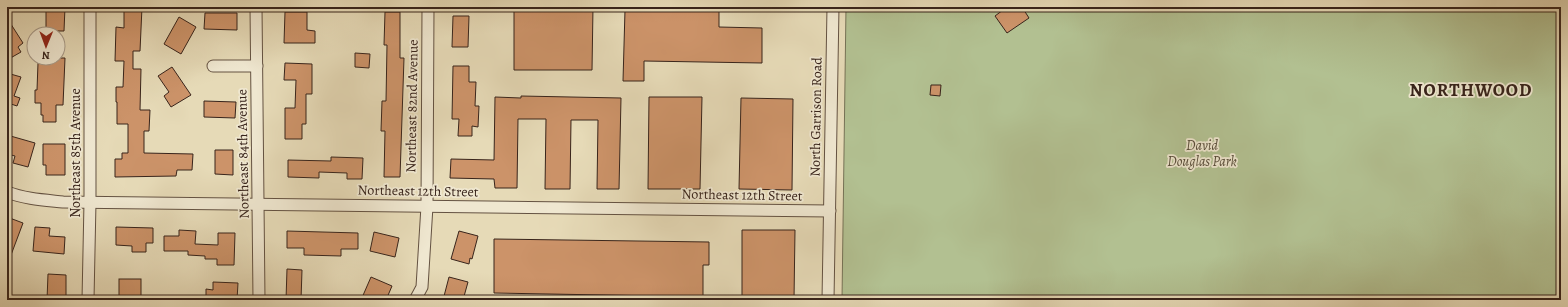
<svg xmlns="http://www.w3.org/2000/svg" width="1568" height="307" font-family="Alegreya,serif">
<rect width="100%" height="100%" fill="#e6dab7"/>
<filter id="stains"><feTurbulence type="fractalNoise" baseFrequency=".005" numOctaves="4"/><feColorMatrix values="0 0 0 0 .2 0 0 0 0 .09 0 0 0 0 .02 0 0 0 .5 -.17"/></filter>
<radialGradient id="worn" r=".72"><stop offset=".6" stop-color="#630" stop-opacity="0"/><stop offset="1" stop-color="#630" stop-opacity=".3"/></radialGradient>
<polygon fill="#b2c091" stroke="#757256" points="846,7 1561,7 1561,300 842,300"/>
<g fill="#cc9369" stroke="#38241b">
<polygon points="46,7 65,7 64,31 46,31"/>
<polygon points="124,7 142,7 140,51 133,51 133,69 141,69 140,110 150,110 149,131 144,131 144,153 193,154 192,170 177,170 176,176 115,177 115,159 122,159 122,153 128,153 128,124 117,124 117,102 116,102 116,87 123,87 124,61 115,61 116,27 124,28"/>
<polygon points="514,7 593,7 592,70 514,70"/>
<polygon points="629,7 719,7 719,27 762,28 762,63 644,61 644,81 623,81 625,10 629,10"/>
<polygon points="1007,7 1022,7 1029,18 1007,33 995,16"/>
<polygon points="285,12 307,12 307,30 315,31 315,43 284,43"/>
<polygon points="385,12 400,12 400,58 404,58 400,177 384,177 385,131 381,131 382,101 386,101 387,45 384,45"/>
<polygon points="205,13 237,13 237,30 204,29"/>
<polygon points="453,16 469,16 468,47 452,47"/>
<polygon points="179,17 196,27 181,54 164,44"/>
<polygon points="7,18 23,43 18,47 21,52 7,60"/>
<polygon points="355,53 370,54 369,68 355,67"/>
<polygon points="45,58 65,58 63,105 56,105 56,122 43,122 43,115 41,115 41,103 35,103 35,90 37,90 38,63 45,63"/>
<polygon points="285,63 312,64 312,94 306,94 306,124 302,124 302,139 285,139 285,108 295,108 296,80 284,80"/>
<polygon points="453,66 469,66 469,82 476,82 475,106 479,106 478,127 472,126 472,136 458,136 459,119 452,119"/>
<polygon points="172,67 191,95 171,107 164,96 169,92 158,76"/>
<polygon points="7,73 21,77 14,96 20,98 17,106 11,104 8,113 7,112"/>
<polygon points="931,85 941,85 940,96 930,95"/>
<polygon points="521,96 621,98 619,189 597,189 598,120 571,120 570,189 545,189 546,119 518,119 517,188 495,188 494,179 450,178 451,159 494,160 495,97 521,98"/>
<polygon points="649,97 702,97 700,189 648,189"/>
<polygon points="741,98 793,99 792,190 739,189"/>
<polygon points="204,101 236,102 235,118 204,117"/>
<polygon points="7,135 35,143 28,167 13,163 15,156 7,154"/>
<polygon points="43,144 65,144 65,175 46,175 46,165 43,165"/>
<polygon points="215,150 233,150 233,175 215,174"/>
<polygon points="331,157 363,158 362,179 347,179 347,173 319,172 319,178 288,177 288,160 331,161"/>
<polygon points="7,217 23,223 8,263 7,263"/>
<polygon points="35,227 50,228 49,236 65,237 64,254 33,251"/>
<polygon points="116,227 153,228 153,243 146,243 146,252 132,252 132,246 116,245"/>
<polygon points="179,230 196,231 195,244 218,245 218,233 235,233 234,265 217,265 217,259 205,259 205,256 188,255 188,251 164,251 164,236 179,236"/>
<polygon points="742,230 795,230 794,300 742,300"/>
<polygon points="287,231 358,233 358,249 341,249 341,256 304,255 304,248 287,248"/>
<polygon points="459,231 478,236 472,259 470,258 469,264 451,259"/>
<polygon points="374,232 399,238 395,257 370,251"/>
<polygon points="494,239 709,242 709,265 703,265 703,300 659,300 659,296 494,293"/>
<polygon points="287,269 302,270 301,300 286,300"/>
<polygon points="48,274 66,275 66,300 47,300"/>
<polygon points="371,277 392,286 386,300 361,300"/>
<polygon points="449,277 468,282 463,300 443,300"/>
<rect x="119" y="279" width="22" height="21"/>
<polygon points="213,282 238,283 237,300 206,300 206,289 213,290"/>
</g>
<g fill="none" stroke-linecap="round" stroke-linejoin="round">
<g stroke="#645242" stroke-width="13">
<g id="minor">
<polyline points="256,7 259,300"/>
<polyline points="213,66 257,66"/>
<path d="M7,192C25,199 44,200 63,202L830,211"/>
<polyline points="88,300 90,202 90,7"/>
<polyline points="415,300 422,287 427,206 428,7"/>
<polyline points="828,300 833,7"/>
</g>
</g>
<use href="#minor" stroke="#efe7d0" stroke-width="11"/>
</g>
<g text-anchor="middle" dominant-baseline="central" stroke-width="3.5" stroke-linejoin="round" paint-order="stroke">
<g font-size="14" fill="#38241b" stroke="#efe7d0">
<text transform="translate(412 106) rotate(-89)">Northeast 82nd Avenue</text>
<text transform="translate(816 117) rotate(-89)">North Garrison Road</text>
<text transform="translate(75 153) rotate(-90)">Northeast 85th Avenue</text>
<text transform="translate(243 154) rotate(-91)">Northeast 84th Avenue</text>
<text transform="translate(418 191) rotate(1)">Northeast 12th Street</text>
<text transform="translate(742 195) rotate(1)">Northeast 12th Street</text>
</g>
<g font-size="14" font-style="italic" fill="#564b38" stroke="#efe7d0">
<text x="1202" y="145">David<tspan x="1202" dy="16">Douglas Park</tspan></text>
</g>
<g font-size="18" font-weight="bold" letter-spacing="1" fill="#38241b" stroke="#efe7d0">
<text x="1471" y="90">NORTHWOOD</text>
</g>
</g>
<rect width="1568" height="307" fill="none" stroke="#e6dab7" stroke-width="24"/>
<rect x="8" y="8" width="1552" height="291" fill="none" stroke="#38241b" stroke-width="2"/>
<rect x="12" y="12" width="1544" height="283" fill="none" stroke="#38241b"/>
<g transform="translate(46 46) rotate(181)"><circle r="19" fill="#efe7d0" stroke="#a69988"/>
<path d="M0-3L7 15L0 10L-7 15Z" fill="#8f2418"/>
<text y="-6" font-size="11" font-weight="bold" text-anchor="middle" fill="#38241b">N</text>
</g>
<rect width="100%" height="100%" filter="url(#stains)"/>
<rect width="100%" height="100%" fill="url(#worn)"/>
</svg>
